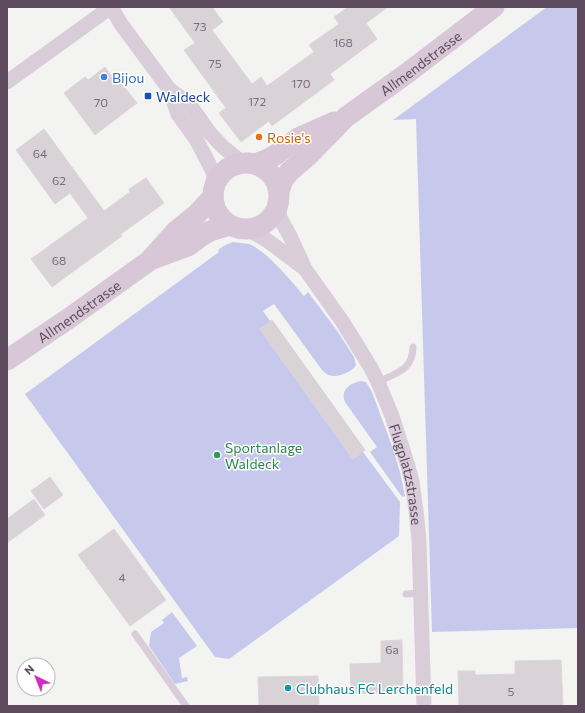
<svg xmlns="http://www.w3.org/2000/svg" width="585" height="713" font-family="Commissioner,sans-serif">
<rect width="100%" height="100%" fill="#f3f4f2"/>
<g fill="#c6c9ec">
<polygon points="547,7 578,7 578,628 432,632 416,119 393,120"/>
<path d="M233,242C238,243 244,243 249,244C267,251 291,281 304,296L308,292L338,332L354,357L356,365C354,369 350,371 346,373C337,377 329,378 322,370L274,304L263,311L270,321L272,320L365,450L363,452L400,502L399,536L229,659L215,657L25,394L219,252L218,250C223,246 227,244 233,242Z"/>
<path d="M361,381L366,382L372,392L392,446L400,472L405,496L403,497L400,494L370,452L377,447L345,402C340,390 350,383 361,381Z"/>
<polygon points="172,612 197,646 179,658 182,678 187,677 188,681 175,684 149,646 151,632 164,623 162,620"/>
</g>
<g fill="#d9d2d7" stroke="#ddd7db">
<polygon points="169,7 212,7 223,22 212,30 252,84 261,77 267,86 314,52 309,45 339,24 334,17 348,7 388,7 366,23 377,39 330,74 334,80 272,126 269,121 241,142 219,113 226,108 184,50 195,43"/>
<polygon points="105,67 112,77 115,75 137,103 95,135 64,93 85,77 88,80"/>
<polygon points="44,129 104,211 130,192 129,189 146,178 164,203 121,234 122,236 52,287 31,259 88,218 70,193 55,204 16,150"/>
<polygon points="272,320 365,450 353,459 260,329"/>
<polygon points="50,477 63,495 44,509 31,491"/>
<polygon points="34,499 45,515 7,543 7,519"/>
<polygon points="114,529 166,600 130,626 78,555"/>
<polygon points="402,640 403,692 351,694 350,664 381,663 381,641"/>
<polygon points="561,660 563,706 459,706 458,671 475,671 475,675 515,674 515,661"/>
<polygon points="318,676 319,706 259,706 258,677"/>
</g>
<g fill="none" stroke-linecap="round" stroke-linejoin="round">
<g stroke="#dacdda" stroke-width="7">
<path d="M378,382C396,373 413,370 413,347"/>
<polyline points="406,594 420,593"/>
<polyline points="135,634 186,706"/>
</g>
<g stroke="#dacdda" stroke-width="15">
<polyline points="111,7 121,24 169,89 190,105 209,132 223,147 239,160 244,163"/>
<polyline points="7,82 111,7"/>
<polyline points="169,89 178,114 196,139 208,162 213,172 215,184"/>
<path id="s1" d="M277,207L281,220L290,236L305,269L342,321L371,368L378,382L392,416L408,466L412,482L416,510L419,540L424,706"/>
<polyline points="248,229 268,241 304,268"/>
</g>
<g stroke="#d8c7d7" stroke-width="21">
<circle cx="246" cy="196" r="33"/>
<polyline points="255,164 266,160 277,154 298,138 334,122"/>
<path id="s2" d="M279,191L283,180L289,172L309,155L346,117L406,74L494,7"/>
<polyline points="153,259 188,246 200,237 210,231 230,225"/>
<path id="s3" d="M7,360L68,319L149,261L176,231L196,215L213,197"/>
</g>
</g>
<circle fill="#3f7fe0" stroke="#fff" stroke-width="1.5" cx="104" cy="77" r="4"/>
<rect fill="#1a4fb4" stroke="#fff" stroke-width="1.5" x="144" y="92" width="8" height="8" rx="2"/>
<circle fill="#e8710a" stroke="#fff" stroke-width="1.5" cx="259" cy="137" r="4"/>
<circle fill="#2e9e5b" stroke="#fff" stroke-width="1.5" cx="217" cy="455" r="4"/>
<circle fill="#0f9aa8" stroke="#fff" stroke-width="1.5" cx="288" cy="688" r="4"/>
<g text-anchor="middle" dominant-baseline="central" stroke-width="3" stroke-linejoin="round" paint-order="stroke">
<g font-size="12" fill="#7d6d7c">
<text x="200" y="26">73</text>
<text x="343" y="42">168</text>
<text x="215" y="63">75</text>
<text x="301" y="83">170</text>
<text x="257" y="101">172</text>
<text x="101" y="102">70</text>
<text x="40" y="153">64</text>
<text x="59" y="180">62</text>
<text x="59" y="260">68</text>
<text x="122" y="577">4</text>
<text x="392" y="649">6a</text>
<text x="511" y="691">5</text>
</g>
<g font-size="14" fill="#5e4b5e" stroke="#fff">
<text stroke="none"><textPath href="#s2" startOffset="193">Allmendstrasse</textPath></text>
<text stroke="none"><textPath href="#s3" startOffset="87">Allmendstrasse</textPath></text>
<text stroke="none"><textPath href="#s1" startOffset="300">Flugplatzstrasse</textPath></text>
</g>
<g font-size="14" fill="#366cbe" stroke="#fff" text-anchor="start">
<text x="112" y="77">Bijou</text>
</g>
<g font-size="14" fill="#164399" stroke="#fff" text-anchor="start">
<text x="156" y="96">Waldeck</text>
</g>
<g font-size="14" fill="#c56008" stroke="#fff" text-anchor="start">
<text x="267" y="137">Rosie's</text>
</g>
<g font-size="14" fill="#27864d" stroke="#fff" text-anchor="start">
<text x="225" y="447">Sportanlage<tspan x="225" dy="16">Waldeck</tspan></text>
</g>
<g font-size="14" fill="#0d838f" stroke="#fff" text-anchor="start">
<text x="296" y="688">Clubhaus FC Lerchenfeld</text>
</g>
</g>
<rect width="585" height="713" fill="none" stroke="#5e4b5e" stroke-width="16"/>
<g transform="translate(36 677) rotate(317)"><circle r="19" fill="#ffffff" stroke="#bfb7bf"/>
<path d="M0-3L7 15L0 10L-7 15Z" fill="#d42cc3"/>
<text y="-6" font-size="11" font-weight="bold" text-anchor="middle" fill="#5e4b5e">N</text>
</g>
</svg>
